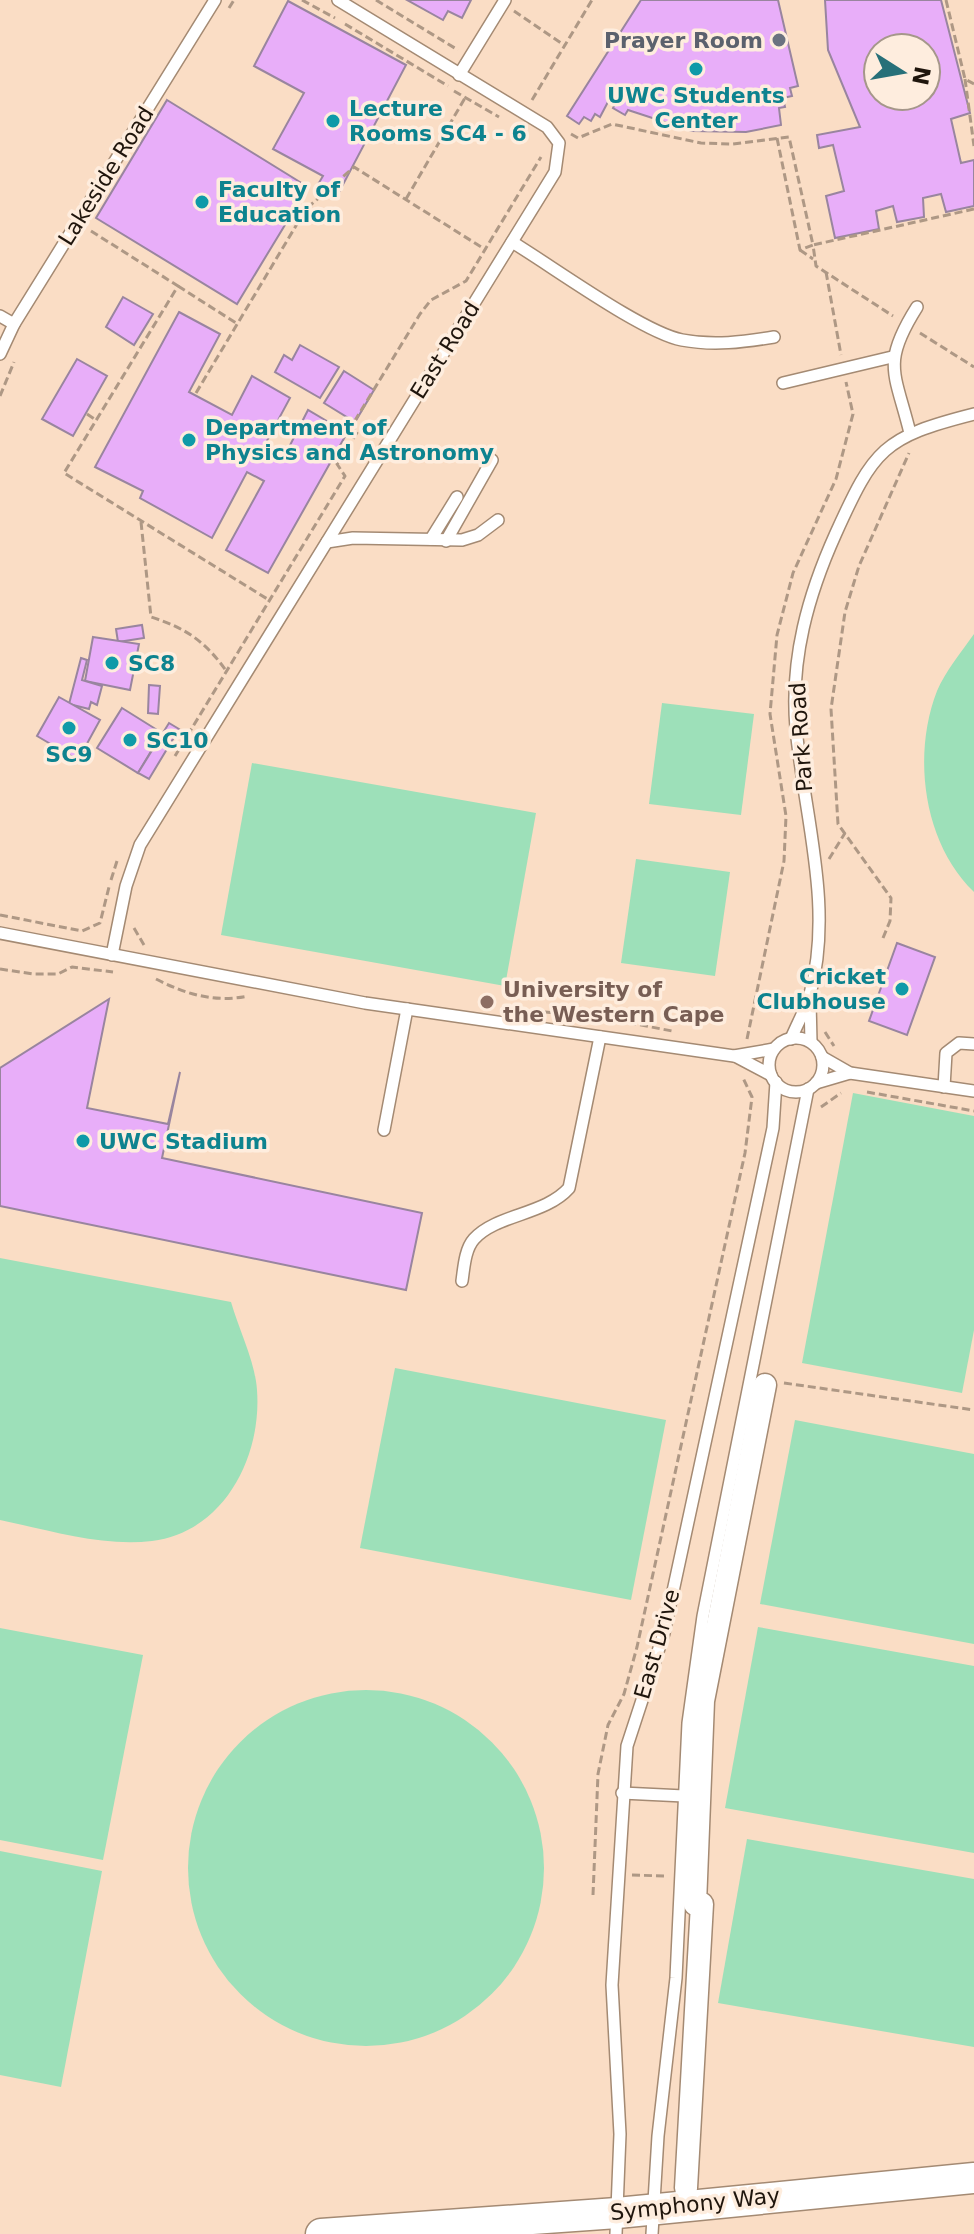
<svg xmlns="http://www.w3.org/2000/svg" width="974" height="2234" font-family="'DejaVu Sans',sans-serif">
<rect width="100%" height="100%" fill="#faddc5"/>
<g fill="#9de0b9">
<path d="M974,634V892C923,843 912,755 937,691C945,672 962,651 974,634Z"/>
<polygon points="662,703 754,714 741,815 649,804"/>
<polygon points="252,763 536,813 505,986 221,935"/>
<polygon points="636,859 730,872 715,976 621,963"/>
<polygon points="853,1093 974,1116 974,1330 962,1393 802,1363"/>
<path d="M0,1258L231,1302C239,1330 255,1361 257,1390C262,1457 224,1532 152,1541C102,1547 49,1530 0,1520Z"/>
<polygon points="395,1368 666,1420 631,1600 360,1548"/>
<polygon points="795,1420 974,1454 974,1644 760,1604"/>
<polygon points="758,1627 974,1666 974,1853 725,1808"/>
<polygon points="0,1628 143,1655 103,1860 0,1840"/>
<circle cx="366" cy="1868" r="178"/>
<polygon points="747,1839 974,1879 974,2047 718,2003"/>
<polygon points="0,1851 102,1871 61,2087 0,2075"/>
</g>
<g fill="#e8aef9" stroke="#99859f" stroke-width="2" fill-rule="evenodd">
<polygon points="407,0 471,0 462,18 448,11 443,20"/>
<polygon points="641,0 778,0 798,86 790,88 792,96 783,98 785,107 779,108 781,125 746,132 692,131 628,110 625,115 613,108 615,104 609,100 600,117 595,114 591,121 584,117 579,124 567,116"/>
<path d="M825,0H941L970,113L951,119L961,163L974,160V206L946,212L941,194L923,198L924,217L897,222L893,206L876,211L879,229L835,238L826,196L844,191L833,145L819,148L817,135L860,127L828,50ZM878,48H926V96H878Z"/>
<polygon points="288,1 406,65 337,196 317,186 323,176 273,149 304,93 254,66"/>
<polygon points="167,100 308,187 237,304 96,218"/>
<polygon points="123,297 153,314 134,345 106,327"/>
<polygon points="179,312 220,334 189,392 232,415 252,376 290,398 263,448 283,459 308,410 347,433 268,573 226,550 264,481 247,472 212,538 140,498 143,491 95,467"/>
<polygon points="300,345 339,367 320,398 275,372 284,355 292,360"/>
<polygon points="77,359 107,376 73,436 42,419"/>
<polygon points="344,371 374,390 355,422 324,403"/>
<polygon points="142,625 144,638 118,642 116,629"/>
<polygon points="93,637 139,644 130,690 85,681"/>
<polygon points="81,658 87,660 82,680 102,686 97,705 91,702 89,709 69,704"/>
<polygon points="149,685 160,686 158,714 148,713"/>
<polygon points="59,697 100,720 78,760 37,736"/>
<polygon points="122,708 162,733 138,773 97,748"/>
<polygon points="169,723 179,729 149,779 138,773"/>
<polygon points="897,943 935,957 907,1035 869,1021"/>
<polygon points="109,999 87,1108 168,1124 180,1072 162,1158 422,1213 406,1290 0,1206 0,1068"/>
</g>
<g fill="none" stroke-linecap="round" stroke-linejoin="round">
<g stroke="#a48a73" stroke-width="14">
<g id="lane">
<polyline points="459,75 505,0"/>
<path d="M512,242C552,266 642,332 682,340C714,346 743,342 774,337"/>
<polyline points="0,316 14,324"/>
<polyline points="0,354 14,324 215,0"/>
<polyline points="783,383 892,357"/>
<path d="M910,433C895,372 881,364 917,307"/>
<polyline points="431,539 457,497"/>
<polyline points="446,541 492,460"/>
<polyline points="327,542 353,538 462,540 478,535 498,520"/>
<polyline points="0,933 365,1003 734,1056 774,1049"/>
<polyline points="112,955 126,886 140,845 555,172 559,143 547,127 338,0"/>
<polyline points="810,1001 811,1042"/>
<circle cx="796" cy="1065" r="27"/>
<path d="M791,1039C797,1024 806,1009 810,994C834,907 804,815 796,728C790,659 808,595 836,533C874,449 883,437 974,414"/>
<polyline points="735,1056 771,1075"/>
<polyline points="822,1057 850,1073 974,1091"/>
<polyline points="816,1083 850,1073"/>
<polyline points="944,1087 946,1053 959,1043 974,1044"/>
<polyline points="384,1130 407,1009"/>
<path d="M462,1281C464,1267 465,1249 474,1239C497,1214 545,1215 569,1188L600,1037"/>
<polyline points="622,1793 684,1796"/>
<polyline points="616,2234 620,2134 612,1985 627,1746 664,1633 773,1128 776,1082"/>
<polyline points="652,2234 658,2136 676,1978 688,1723 703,1616 808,1089"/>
</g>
</g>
<g stroke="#a48a73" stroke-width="25">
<polyline id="street" points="686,2188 702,1904 695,1904 703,1701 765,1385"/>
</g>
<g stroke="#a48a73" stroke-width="33">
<polyline id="secondary" points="321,2234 617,2213 974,2178"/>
</g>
<g stroke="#ae9885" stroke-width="3" stroke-dasharray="8 4" stroke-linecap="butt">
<polyline points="302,0 335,18"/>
<polyline points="376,0 458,50"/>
<polyline points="946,0 965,79 974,84"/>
<polyline points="229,8 234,0"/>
<polyline points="514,11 564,45"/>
<polyline points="345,24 448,86"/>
<polyline points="965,79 974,146"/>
<polyline points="454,91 499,117"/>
<polyline points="532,100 592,0"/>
<polyline points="571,134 578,138 612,124 701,143 733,144 789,137 813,245 974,209"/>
<polyline points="777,138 800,250 813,245 816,266 893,316"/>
<polyline points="406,199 465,98"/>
<polyline points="91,231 178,286 64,473 269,600"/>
<polyline points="800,250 813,259"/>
<polyline points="826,272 841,355"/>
<polyline points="178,286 236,323"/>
<polyline points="920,333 974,367"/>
<polyline points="196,393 306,209 354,167 486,250"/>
<polyline points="0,396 14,362"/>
<polyline points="87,414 96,420"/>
<path d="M141,522L151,617C186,628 206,642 227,672"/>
<polyline points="175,756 345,476 337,464 358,431 351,427 420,314 431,300 466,281 541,157"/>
<polyline points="829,859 845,833"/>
<polyline points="111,880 117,861"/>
<polyline points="0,915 82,931 100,923 109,887"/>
<polyline points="134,928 144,945"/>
<polyline points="883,938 890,921 891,898 838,824 831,709 845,612 859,566 909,453"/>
<polyline points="0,969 33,974 58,974 72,967 113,972"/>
<path d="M156,979C185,994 215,1003 248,996"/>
<polyline points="755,1002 791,1008"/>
<polyline points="545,1012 604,1018 672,1031"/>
<polyline points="825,1032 834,1046"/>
<polyline points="747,1039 784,861 786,816 770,714 777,635 793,573 836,479 853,414 846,382"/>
<polyline points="867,1092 974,1111"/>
<polyline points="821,1107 841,1093"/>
<polyline points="784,1383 974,1410"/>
<polyline points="632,1875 664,1876"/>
<polyline points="593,1895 598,1774 608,1725 624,1694 637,1647 745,1153 752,1097 743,1078"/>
</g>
<use href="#lane" stroke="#fff" stroke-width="11"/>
<use href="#street" stroke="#fff" stroke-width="22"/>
<use href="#secondary" stroke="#fff" stroke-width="30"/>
</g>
<circle fill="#6b7280" stroke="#feedde" stroke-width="3" cx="779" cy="40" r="8"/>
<g fill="#0f9aa8" stroke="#feedde" stroke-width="3">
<circle cx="696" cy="69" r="8"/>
<circle cx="333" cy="121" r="8"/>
<circle cx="202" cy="202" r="8"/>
<circle cx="189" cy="440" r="8"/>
<circle cx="112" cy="663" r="8"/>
<circle cx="69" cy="728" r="8"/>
<circle cx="130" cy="740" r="8"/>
<circle cx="902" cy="989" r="8"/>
<circle cx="83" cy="1141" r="8"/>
</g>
<circle fill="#8d6e63" stroke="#feedde" stroke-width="3" cx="487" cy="1002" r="8"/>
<g text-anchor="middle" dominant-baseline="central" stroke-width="7" stroke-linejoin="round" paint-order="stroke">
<g font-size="22" font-weight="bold" fill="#5b616d" stroke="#feedde" text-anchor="end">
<text x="763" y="40">Prayer Room</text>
</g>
<g font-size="22" font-weight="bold" fill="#0d838f" stroke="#feedde" text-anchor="start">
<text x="696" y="95" text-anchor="middle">UWC Students<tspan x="696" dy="25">Center</tspan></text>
<text x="349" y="108">Lecture<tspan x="349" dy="25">Rooms SC4 - 6</tspan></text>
<text x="218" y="189">Faculty of<tspan x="218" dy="25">Education</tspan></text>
<text x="205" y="427">Department of<tspan x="205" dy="25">Physics and Astronomy</tspan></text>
<text x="128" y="663">SC8</text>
<text x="146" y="740">SC10</text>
<text x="69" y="754" text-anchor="middle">SC9</text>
<text x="886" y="976" text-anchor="end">Cricket<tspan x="886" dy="25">Clubhouse</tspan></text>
<text x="99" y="1141">UWC Stadium</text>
</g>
<g font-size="22" fill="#1f150c" stroke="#feedde">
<text transform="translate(106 176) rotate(-58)">Lakeside Road</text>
<text transform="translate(445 350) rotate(-58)">East Road</text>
<text transform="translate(801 737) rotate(-94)">Park Road</text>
<text transform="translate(657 1644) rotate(-74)">East Drive</text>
<text transform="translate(695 2204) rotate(-6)">Symphony Way</text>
</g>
<g font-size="22" font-weight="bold" fill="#785e54" stroke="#feedde" text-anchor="start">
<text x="503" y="989">University of<tspan x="503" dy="25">the Western Cape</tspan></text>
</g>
</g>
<g transform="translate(902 72) rotate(101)"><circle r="38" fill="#feedde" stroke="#a5978a" stroke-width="2"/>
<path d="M0-6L14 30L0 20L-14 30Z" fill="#277079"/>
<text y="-12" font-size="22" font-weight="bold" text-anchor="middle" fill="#1f150c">N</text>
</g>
</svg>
